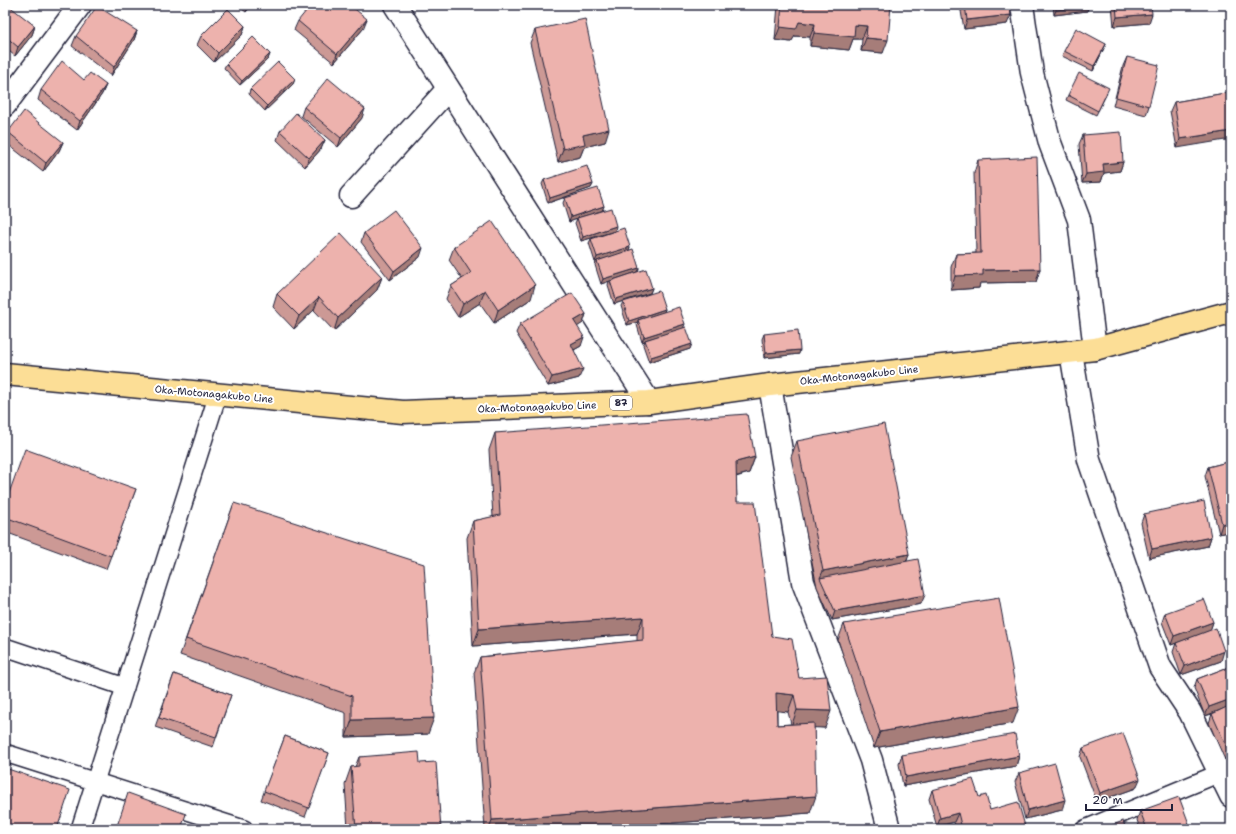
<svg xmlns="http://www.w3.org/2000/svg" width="1236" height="834" font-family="'Shantell Sans',sans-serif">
<rect width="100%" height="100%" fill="#fff"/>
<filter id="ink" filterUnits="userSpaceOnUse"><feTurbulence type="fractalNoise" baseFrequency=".025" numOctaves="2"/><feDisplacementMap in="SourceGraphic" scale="8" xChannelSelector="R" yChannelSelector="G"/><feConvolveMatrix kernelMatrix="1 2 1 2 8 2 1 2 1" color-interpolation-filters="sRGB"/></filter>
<g filter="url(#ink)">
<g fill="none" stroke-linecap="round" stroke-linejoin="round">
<g stroke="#22223b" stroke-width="20">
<g id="lane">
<polyline points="5,647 125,687"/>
<polyline points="5,753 244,829"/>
<polyline points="80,829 218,394"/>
<polyline points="1085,829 1220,773"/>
</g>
</g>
<g stroke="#22223b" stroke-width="25">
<g id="street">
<polyline points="395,5 649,402"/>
<polyline points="1022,5 1032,73 1050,143 1079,220 1095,349"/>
<polyline points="5,105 80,5"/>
<polyline points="351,196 448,89"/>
<polyline points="1071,352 1089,460 1160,667 1190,712 1231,796"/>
<polyline points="770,385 803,582 871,760 889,829"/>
</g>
</g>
<g stroke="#22223b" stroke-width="25">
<polyline id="primary" points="5,374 403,412 649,402 770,385 1095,349 1231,312"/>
</g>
<use href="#lane" stroke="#fff" stroke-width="17"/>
<use href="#street" stroke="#fff" stroke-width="22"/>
<use href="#primary" stroke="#fcde96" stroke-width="22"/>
</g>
<g fill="#cc9995" stroke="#22223b" fill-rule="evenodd">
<polygon points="5,5 35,26 32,35 15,56 5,48"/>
<polygon points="237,5 251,5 246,12"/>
<polygon points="778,5 891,5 883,53 861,51 862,39 853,39 849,50 810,46 810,37 795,36 791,42 775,40"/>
<polygon points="960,5 1009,5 1007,24 964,29"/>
<polygon points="1053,5 1089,5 1087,11 1054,15"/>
<polygon points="1112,5 1151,5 1149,23 1114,26"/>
<polygon points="298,21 363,29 334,63 294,30"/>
<polygon points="245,26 242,35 214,62 197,45 201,36"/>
<polygon points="535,30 605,142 584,147 580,157 558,162 530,43"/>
<polygon points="137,31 134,40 111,76 72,46 76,36"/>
<polygon points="1106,44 1093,71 1062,56 1064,51"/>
<polygon points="270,54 268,59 240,85 224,68 226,64"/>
<polygon points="1127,57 1149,106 1146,115 1113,106 1123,66"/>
<polygon points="295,79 293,84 265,111 249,94 250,89"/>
<polygon points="84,80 106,85 102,94 77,130 38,100 41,90"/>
<polygon points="1231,92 1177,148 1170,111 1174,102"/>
<polygon points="1107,93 1096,115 1066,100 1068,95"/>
<polygon points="304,107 362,118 338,147 301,116"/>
<polygon points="280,131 325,140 321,149 305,167 277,140"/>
<polygon points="8,132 63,142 59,151 43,172 5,142 5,140"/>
<polygon points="1083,135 1123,162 1120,171 1104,173 1101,182 1082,183 1079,144"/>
<polygon points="978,160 1040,269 1036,282 980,283 979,288 951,290 951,267 956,254 976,253 974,173"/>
<polygon points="544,180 593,184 591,188 548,203 542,184"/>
<polygon points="565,198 604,206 602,210 615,231 581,241 575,223 577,219 569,222 563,203"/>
<polygon points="364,233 420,257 390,280 361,242"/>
<polygon points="591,239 630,247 629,250 639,268 638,272 652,288 650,293 614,304 608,285 609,281 601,284 595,265 596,262 595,262 589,243"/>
<polygon points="454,247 531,299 494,323 480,303 458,317 446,299 451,286 462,279 449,260"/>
<polygon points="382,277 377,290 334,331 314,310 294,329 273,307 277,294"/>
<polygon points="623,302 665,309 664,312 683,328 690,349 649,362 643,345 645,341 642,342 637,325 638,322 627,325 621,306"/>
<polygon points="586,314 583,323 577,326 581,346 574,350 579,378 548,386 516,333 520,324"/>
<polygon points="764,334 799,354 764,358 762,339"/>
<path d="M495,433L755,457L749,473L736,477L737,502L772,636L799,678L825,728L814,727L810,813L592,829H485L474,673L480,657L637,641V634L473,646L467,538L473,521L493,517L489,450ZM777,710L788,712L791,724L777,725Z"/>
<polygon points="797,441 909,554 907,561 921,604 832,620 817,587 791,457"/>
<polygon points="1231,461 1231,531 1219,534 1205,476 1208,467"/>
<polygon points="136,489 106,569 5,532 5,504"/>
<polygon points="234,503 428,734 346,737 346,713 180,655"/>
<polygon points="1144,514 1211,537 1208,546 1149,558 1141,523"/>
<polygon points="1165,613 1213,622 1210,630 1221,661 1181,675 1173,652 1176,643 1171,645 1162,622"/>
<polygon points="844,624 1013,723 874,748 838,640"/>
<polygon points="1231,666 1231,757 1225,760 1209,723 1212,714 1205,716 1194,688 1197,679"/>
<polygon points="174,674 231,695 213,747 155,727"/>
<polygon points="285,736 329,753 305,817 261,800"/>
<polygon points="1083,748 1136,788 1097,802 1080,757"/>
<polygon points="902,755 1019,756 1016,766 903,786 899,764"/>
<polygon points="359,757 420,763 441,829 348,829 345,784 351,767 355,767"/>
<polygon points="1019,773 1062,810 1025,819 1015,782"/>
<polygon points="932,790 979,797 990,810 1024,829 956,829 954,822 937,827 929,799"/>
<polygon points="1140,811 1191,829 1140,829 1137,820"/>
</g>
<g fill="#a67d79" stroke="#22223b">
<polygon points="249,5 251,5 246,12"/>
<polygon points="1089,6 1087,11 1054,15 1056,10"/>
<polygon points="1152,14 1149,23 1114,26 1117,17"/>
<polygon points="1011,15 1007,24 964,29 967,20"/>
<polygon points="367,19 363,29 334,63 337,54"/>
<polygon points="799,22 815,24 810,37 795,36 791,42 775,40 780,27"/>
<polygon points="855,25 867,26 862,39 853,39 849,50 810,46 814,33"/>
<polygon points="35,26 32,35 15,56 18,47"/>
<polygon points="245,26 242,35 214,62 218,53"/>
<polygon points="137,31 134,40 111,76 114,67"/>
<polygon points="866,38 888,40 883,53 861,51"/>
<polygon points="1106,44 1104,48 1093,71 1094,66"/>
<polygon points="270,54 268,59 240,85 242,81"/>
<polygon points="295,79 293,84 265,111 267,106"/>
<polygon points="106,85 102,94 77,130 80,121"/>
<polygon points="365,109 362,118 338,147 341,138"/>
<polygon points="609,129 605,142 584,147 580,157 558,162 563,149 583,135"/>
<polygon points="1231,131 1231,139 1177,148 1180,139"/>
<polygon points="325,140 321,149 305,167 309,158"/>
<polygon points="63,142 59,151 43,172 46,163"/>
<polygon points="1123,162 1120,171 1104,173 1101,182 1082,183 1086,174 1103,164"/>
<polygon points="593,184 591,188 548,203 550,198"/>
<polygon points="604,206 602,211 577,218 577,219 569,222 571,217"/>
<polygon points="616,226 615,231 581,241 583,237"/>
<polygon points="630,247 628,252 597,261 596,262 595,262 597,257"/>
<polygon points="423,248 420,257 390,280 394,271"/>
<polygon points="639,268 637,272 601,284 603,279"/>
<polygon points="1040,269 1036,282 980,283 979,288 951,290 955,276 983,270"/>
<polygon points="382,277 377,290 334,331 338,318"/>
<polygon points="535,285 531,299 494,323 498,310"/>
<polygon points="652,288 650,293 614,304 616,299"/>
<polygon points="485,290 480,303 458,317 463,304"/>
<polygon points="319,297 314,310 294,329 299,316"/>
<polygon points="665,309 663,314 638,320 638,322 627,325 629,321"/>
<polygon points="586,314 583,323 571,331 574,321"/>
<polygon points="685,324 683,329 645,340 645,341 642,342 644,337"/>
<polygon points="584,337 581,346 568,353 571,344"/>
<polygon points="692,344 690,349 649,362 651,357"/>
<polygon points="800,350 799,354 764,358 766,353"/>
<polygon points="583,369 579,378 548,386 552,377"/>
<polygon points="755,457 749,473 730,478 736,462"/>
<polygon points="1231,522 1231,531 1219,534 1222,524"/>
<polygon points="1211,537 1208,546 1149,558 1152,549"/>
<polygon points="909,554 903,570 820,578 823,571"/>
<polygon points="925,595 921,604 832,620 835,611"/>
<polygon points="643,617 637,634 473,646 479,629"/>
<polygon points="1213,622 1210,631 1171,645 1174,636"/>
<polygon points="1224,651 1221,661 1181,675 1185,666"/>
<polygon points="776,693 794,695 788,712 770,710"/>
<polygon points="1231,699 1231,706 1205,716 1209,707"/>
<polygon points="1019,707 1013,723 874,748 880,732"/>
<polygon points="797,710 831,711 825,728 791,727"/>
<polygon points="434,718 428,734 346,737 352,720"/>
<polygon points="1231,749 1231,757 1225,760 1228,750"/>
<polygon points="1019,756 1016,766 903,786 906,777"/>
<polygon points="1140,779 1136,788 1097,802 1100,793"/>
<polygon points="816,796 810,813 592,829 489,829 492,820"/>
<polygon points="1065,800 1062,810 1025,819 1028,810"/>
<polygon points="958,813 954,822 937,827 940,818"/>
<polygon points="1025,826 1024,829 1016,829"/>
</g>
<g fill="#edb2ad" stroke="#22223b">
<polygon points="5,5 8,5 35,26 18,47 5,36"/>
<polygon points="311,5 350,5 367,19 337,54 298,21"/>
<polygon points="782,5 891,5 888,40 866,38 867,26 855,25 854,37 814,33 815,24 799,22 796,29 780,27"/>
<polygon points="965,5 1009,5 1011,15 967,20"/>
<polygon points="1055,5 1089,5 1089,6 1056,10"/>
<polygon points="1116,5 1151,5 1152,14 1117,17"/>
<polygon points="97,6 137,31 114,67 76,36"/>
<polygon points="228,9 245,26 218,53 201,36"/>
<polygon points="585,19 609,129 583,135 585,144 563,149 535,30"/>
<polygon points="1076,28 1106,44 1094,66 1064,51"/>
<polygon points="253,37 270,54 242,81 226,64"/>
<polygon points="1127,57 1159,65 1149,106 1116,97"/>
<polygon points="62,61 84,80 90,73 106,85 80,121 41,90"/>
<polygon points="278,62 295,79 267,106 250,89"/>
<polygon points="1079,73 1109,88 1098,111 1068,95"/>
<polygon points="328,78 365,109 341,138 304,107"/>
<polygon points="1231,92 1231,131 1180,139 1174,102"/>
<polygon points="24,111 63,142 46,163 8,132"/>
<polygon points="296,113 325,140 309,158 280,131"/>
<polygon points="1121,132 1123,162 1103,164 1104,172 1086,174 1083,135"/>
<polygon points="1037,157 1040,269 983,270 983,275 955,276 956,254 981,253 978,160"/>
<polygon points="587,166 593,184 550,198 544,180"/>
<polygon points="598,188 604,206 571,217 565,198"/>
<polygon points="611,208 616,226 583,237 577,218"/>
<polygon points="394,210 423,248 394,271 364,233"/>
<polygon points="492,221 535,285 498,310 485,290 463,304 451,286 471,273 454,247"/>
<polygon points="624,228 630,247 597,257 591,239"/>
<polygon points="341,233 382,277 338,318 319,297 299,316 277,294"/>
<polygon points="633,249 639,268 603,279 597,261"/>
<polygon points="646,269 652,288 616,299 610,281"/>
<polygon points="659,291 665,309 629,321 623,302"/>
<polygon points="572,293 586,314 574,321 584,337 571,344 583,369 552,377 520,324"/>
<polygon points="679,307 685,324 644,337 638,320"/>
<polygon points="686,327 692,344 651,357 645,340"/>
<polygon points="798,330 800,350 766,353 764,334"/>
<polygon points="747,414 755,457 736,462 737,502 755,502 772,636 792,639 799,678 827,676 831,711 797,710 794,695 776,693 777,725 814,723 816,796 492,820 480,657 643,640 643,617 479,629 473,521 500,515 495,433"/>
<polygon points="884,424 909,554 823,571 797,441"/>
<polygon points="25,449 136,489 111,556 5,517 5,504"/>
<polygon points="1231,461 1231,522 1222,524 1208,467"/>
<polygon points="1204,501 1211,537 1152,549 1144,514"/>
<polygon points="234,503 424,564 434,718 352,720 352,696 186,639"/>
<polygon points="918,559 925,595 835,611 820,578"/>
<polygon points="999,598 1019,707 880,732 844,624"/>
<polygon points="1204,599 1213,622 1174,636 1165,613"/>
<polygon points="1216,628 1224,651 1185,666 1176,643"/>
<polygon points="1231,666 1231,699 1209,707 1197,679"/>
<polygon points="174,674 231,695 216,737 159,718"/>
<polygon points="1231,705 1231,749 1228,750 1212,714"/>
<polygon points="1123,733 1140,779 1100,793 1083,748"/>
<polygon points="1015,734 1019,756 906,777 902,755"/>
<polygon points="285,736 329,753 309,808 264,791"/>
<polygon points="419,752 420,763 436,762 441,829 356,829 351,767 359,766 359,757"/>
<polygon points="1055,763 1065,800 1028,810 1019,773"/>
<polygon points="5,768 70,790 57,829 5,829"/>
<polygon points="973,779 979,797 986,795 990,810 1018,802 1025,826 1016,829 962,829 958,813 940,818 932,790"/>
<polygon points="128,793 186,814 181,829 116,829"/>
<polygon points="1179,797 1191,829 1147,829 1140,811"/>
<polygon points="1123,821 1126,829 1103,829"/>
</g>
</g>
<g text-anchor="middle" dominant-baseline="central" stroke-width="4" stroke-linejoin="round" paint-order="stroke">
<rect fill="#fff" stroke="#646476" stroke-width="1" x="610" y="396" width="22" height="14" rx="3"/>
<g font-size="9" font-weight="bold" fill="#22223b">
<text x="621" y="403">87</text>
</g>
<g font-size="10" fill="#22223b" stroke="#fff">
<text transform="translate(859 375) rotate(-6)">Oka-Motonagakubo Line</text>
<text transform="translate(214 394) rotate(5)">Oka-Motonagakubo Line</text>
<text transform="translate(537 407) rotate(-2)">Oka-Motonagakubo Line</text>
</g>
</g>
<rect width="1236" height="834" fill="none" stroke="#fff" stroke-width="20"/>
<rect x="10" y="10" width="1216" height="814" fill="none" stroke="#22223b" stroke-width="1.5" filter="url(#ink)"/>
<path d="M1086 804v6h86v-6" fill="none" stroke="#22223b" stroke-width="2"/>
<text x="1092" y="804" font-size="12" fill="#22223b" stroke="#ffffff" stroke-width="3" paint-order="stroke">20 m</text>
</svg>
